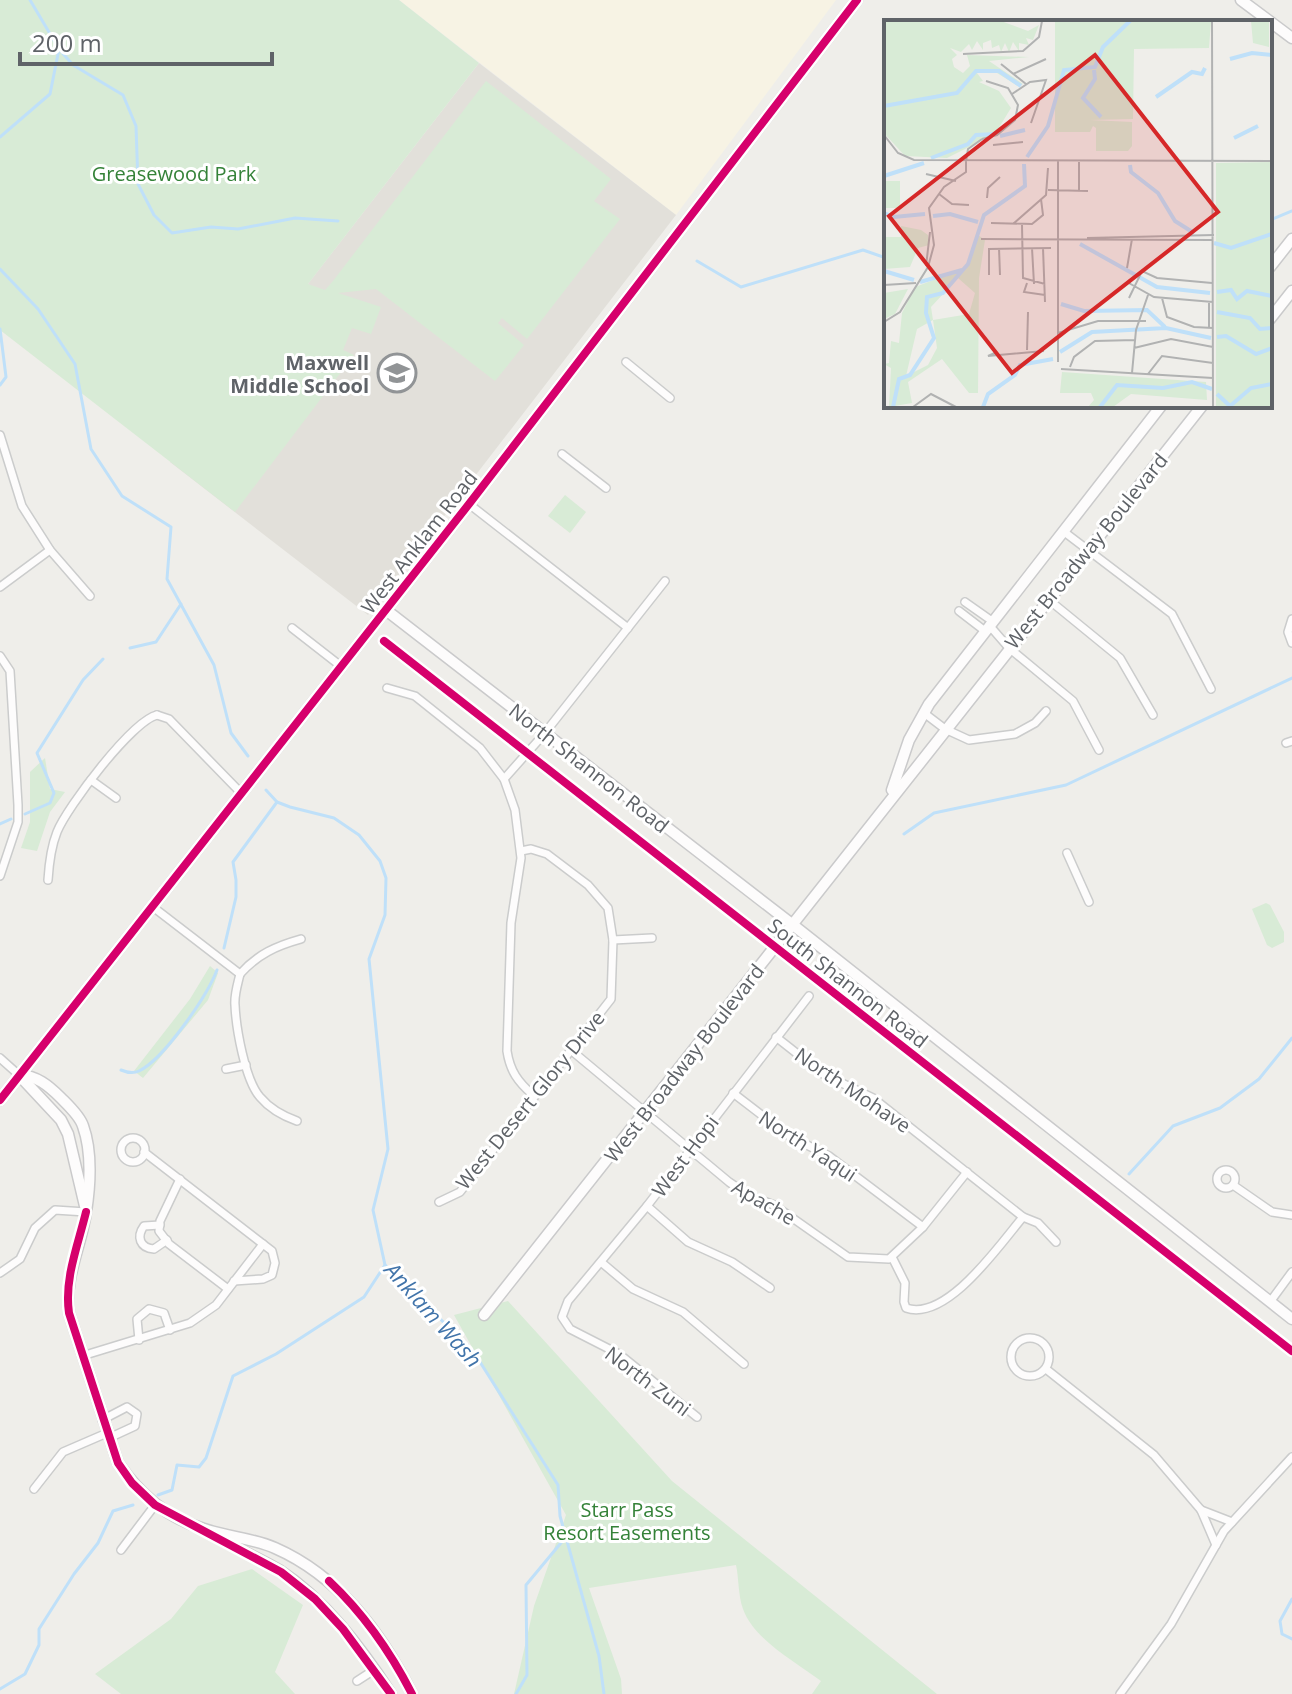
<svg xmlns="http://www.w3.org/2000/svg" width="1292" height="1694" font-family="'Open Sans',sans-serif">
<rect width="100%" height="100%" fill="#efeeea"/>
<polygon fill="#f7f3e4" points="399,0 836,0 676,215"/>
<polygon fill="#e2e0da" points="479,63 676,215 368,615 170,462"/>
<g fill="#d8ebd6">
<polygon points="0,0 399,0 479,63 308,284 325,290 333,281 486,81 611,179 594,201 620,219 527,339 502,318 498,323 524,345 495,381 376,289 338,293 381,307 371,334 352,328 343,350 354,355 235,512 0,330"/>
<polygon points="565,495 586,512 570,533 548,516"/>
<polygon points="45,758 50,789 65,792 50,812 37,851 21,848 30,822 30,772"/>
<polygon points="1266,903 1270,905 1284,932 1284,942 1272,948 1267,945 1252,909"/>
<polygon points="210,966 218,973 208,1000 143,1078 134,1071 190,999"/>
<path d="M508,1301L672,1481L937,1694H812L821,1681C796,1662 754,1640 743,1609C738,1595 739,1579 736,1565L589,1588L621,1679L622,1694H514L534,1606L566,1515L454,1315Z"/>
<polygon points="252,1569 303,1605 275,1672 295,1694 121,1694 95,1674 171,1619 198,1586"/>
</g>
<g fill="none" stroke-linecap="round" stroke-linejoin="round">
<g stroke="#bfe0f9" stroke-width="3">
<polyline points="59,49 73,65 123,95 136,126 138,184 154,215 172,233 211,227 238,229 295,218 338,221"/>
<polyline points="0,137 50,94 59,49 30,0"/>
<polyline points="1270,220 1292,211"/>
<polyline points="697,261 741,287 863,250 886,258"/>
<polyline points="0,269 38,309 75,364 91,449 122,496 171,527 167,579 214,665 231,733 248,756"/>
<polyline points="0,329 6,377 0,385"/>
<polyline points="130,648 156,642 181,604"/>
<polyline points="266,790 277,802 290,807 334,818 359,835 380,861 386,878 385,915 369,959 388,1149 373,1210 385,1265 473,1351 558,1485 560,1516 599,1656 604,1694"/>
<polyline points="25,814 50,803 54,793 37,753 83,680 103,659"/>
<polyline points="0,824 11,819"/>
<polyline points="904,834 934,813 1066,785 1292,678"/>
<polyline points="224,948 236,897 236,880 233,862 277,802"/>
<path d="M121,1070C128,1073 133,1074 139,1071C164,1059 207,996 217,970"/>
<polyline points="1129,1174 1173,1126 1220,1108 1259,1079 1292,1038"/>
<polyline points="158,1495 172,1490 177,1465 199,1467 206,1458 233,1376 276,1354 364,1297 385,1265"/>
<polyline points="1292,1599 1280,1621 1282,1634 1292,1639"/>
<polyline points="0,1689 25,1674 39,1645 39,1629 74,1574 98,1543 113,1511 133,1505"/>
<polyline points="516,1694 527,1675 526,1585 565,1538"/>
</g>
<g stroke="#cbcccc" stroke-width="10">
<g id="street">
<polyline points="626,362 670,398"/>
<polyline points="0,435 22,506 50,550 90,596"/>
<polyline points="562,454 606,488"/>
<polyline points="469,504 628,628"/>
<polyline points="1063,531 1172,614 1211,689"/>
<polyline points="0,587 50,550"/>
<polyline points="1049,600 1120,658 1153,715"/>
<polyline points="965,602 992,621"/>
<polyline points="959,611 985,631"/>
<polyline points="1292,619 1288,632 1292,643"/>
<polyline points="989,625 1009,648 1073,701 1099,750"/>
<polyline points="292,628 342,667"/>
<polyline points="0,656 10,671 18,805 18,822 0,876"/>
<path d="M387,688L415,696L480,748L504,779L515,810L521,858L511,923L507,1051C510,1071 518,1082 533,1095"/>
<polyline points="924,713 945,729 969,740 1015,734 1035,723 1046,711"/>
<polyline points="157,715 169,719 242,794"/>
<polyline points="1286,743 1292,741"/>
<polyline points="504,779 544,734 665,581"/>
<polyline points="91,780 116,798"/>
<polyline points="1067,853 1089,902"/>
<path d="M48,880C49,864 51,847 57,832C67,807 132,721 157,715"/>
<polyline points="153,907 240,974"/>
<polyline points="613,940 652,938"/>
<path d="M240,974C238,983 234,995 235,1005C236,1028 245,1080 260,1097C270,1109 283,1116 297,1121"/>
<path d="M240,974C258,954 276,946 301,939"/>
<polyline points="776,1037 823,1074 873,1098 1023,1217 1038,1223 1056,1242"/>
<polyline points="572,1051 729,1182 748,1195 774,1205 848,1257 889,1259 923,1227 967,1172"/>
<polyline points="0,1058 19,1075"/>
<polyline points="226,1069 246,1065"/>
<polyline points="733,1093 789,1136 829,1156 923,1227"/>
<circle cx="133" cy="1150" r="12"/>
<polyline points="144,1152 272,1251 275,1263 272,1275 263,1279 234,1281"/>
<circle cx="1226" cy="1179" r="9"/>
<polyline points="180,1179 160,1221 159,1231 169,1244 228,1289"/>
<polyline points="1233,1185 1272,1212 1292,1215"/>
<polyline points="439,1202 460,1192 611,999 613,940 608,908 588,885 547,854 531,849 521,851"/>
<polyline points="647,1206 688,1242 732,1262 770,1288"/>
<path d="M160,1225L144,1226C136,1237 140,1248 154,1249L167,1240"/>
<path d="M892,1257L905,1283L904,1302L906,1308C947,1322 1000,1244 1023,1217"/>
<polyline points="601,1262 633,1289 683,1312 744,1364"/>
<polyline points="0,1273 20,1259 35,1228 55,1210 86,1212"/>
<polyline points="1270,1302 1292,1272"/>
<circle cx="1030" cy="1357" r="19"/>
<polyline points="139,1340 137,1319 149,1309 164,1313 170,1330"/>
<polyline points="82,1356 190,1323 216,1305 263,1244"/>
<polyline points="1046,1369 1154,1455 1201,1510 1232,1522"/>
<polyline points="697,1417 619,1354 570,1329 562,1317 568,1301 647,1206 809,996"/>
<polyline points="102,1420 127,1407 137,1414 135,1426 109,1438"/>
<polyline points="34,1489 63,1452 107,1433"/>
<polyline points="1201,1510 1216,1545"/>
<polyline points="121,1550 155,1505"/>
<polyline points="357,1681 374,1670"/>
<polyline points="1120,1694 1171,1624 1224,1531 1292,1457"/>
</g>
</g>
<g stroke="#cacacb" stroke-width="13">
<g id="secondary">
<polyline points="1241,0 1292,38"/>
<polyline points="1270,267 1292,239"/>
<polyline points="1270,319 1292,291"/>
<polyline points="386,610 793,925 1292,1319"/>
<polyline points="892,790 909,740 929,704 1161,406"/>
<path d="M19,1075C37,1076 48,1085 61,1098C68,1105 80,1116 83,1126C92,1151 90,1186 86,1212C81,1247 64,1277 69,1313L118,1463C140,1495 166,1517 204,1529C227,1537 253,1538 275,1548C339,1576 381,1633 412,1694"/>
<polyline points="19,1075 61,1120 68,1134 85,1206"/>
<polyline points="0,1100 469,504 857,0"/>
<polyline points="484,1315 1202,406"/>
<path d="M213,1535C234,1548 257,1557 279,1570C325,1600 361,1648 391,1694"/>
</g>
</g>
<use href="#street" stroke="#fdfcfc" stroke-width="7"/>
<use href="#secondary" stroke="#fdfcfc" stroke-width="10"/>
<g stroke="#fff" stroke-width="13">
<g id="cycleway">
<polyline points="384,641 1292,1351"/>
<polyline points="0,1100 469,504 857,0"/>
<path d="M86,1212C78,1245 64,1279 69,1313L118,1463L132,1483L155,1505L281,1572L315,1599L343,1629L391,1694"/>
<path d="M329,1581C364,1614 390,1651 412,1694"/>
</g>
</g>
<use href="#cycleway" stroke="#d6006c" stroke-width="8"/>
</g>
<defs>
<g id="school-ring" transform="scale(2)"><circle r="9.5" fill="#fff" stroke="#919496" stroke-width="1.5"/><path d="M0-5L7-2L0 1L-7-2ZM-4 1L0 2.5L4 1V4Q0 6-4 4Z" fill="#919496"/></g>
</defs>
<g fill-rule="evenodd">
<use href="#school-ring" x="397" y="373"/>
</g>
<g text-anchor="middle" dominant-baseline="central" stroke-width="6" stroke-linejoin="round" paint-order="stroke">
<g font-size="20" fill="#348238" stroke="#fff">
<text x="174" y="173">Greasewood Park</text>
<text x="627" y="1509">Starr Pass<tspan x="627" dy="23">Resort Easements</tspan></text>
</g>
<g font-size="20" font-weight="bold" fill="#5f6368" stroke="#fff" text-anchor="end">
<text x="369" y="362">Maxwell<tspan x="369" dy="23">Middle School</tspan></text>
</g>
<g font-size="20" fill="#5f6368" stroke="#fff">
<text transform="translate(419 542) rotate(-52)">West Anklam Road</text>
<text transform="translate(1086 551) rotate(-51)">West Broadway Boulevard</text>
<text transform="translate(589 768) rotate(38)">North Shannon Road</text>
<text transform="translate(848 983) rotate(38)">South Shannon Road</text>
<text transform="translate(684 1063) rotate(-52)">West Broadway Boulevard</text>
<text transform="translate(853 1090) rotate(34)">North Mohave</text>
<text transform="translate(530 1100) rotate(-51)">West Desert Glory Drive</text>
<text transform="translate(808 1146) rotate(33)">North Yaqui</text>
<text transform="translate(685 1156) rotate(-53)">West Hopi</text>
<text transform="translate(764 1202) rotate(30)">Apache</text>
<text transform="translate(648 1381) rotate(37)">North Zuni</text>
</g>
<g font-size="22" font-style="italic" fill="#4174aa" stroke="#fff">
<text transform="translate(434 1314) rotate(48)">Anklam Wash</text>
</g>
</g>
<g transform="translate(884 20)">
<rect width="388" height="388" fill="#efeeea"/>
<path d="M0,1H117L144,11L155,5L149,20L142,18L145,25L135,23V31L129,22L125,32L121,23L117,32L115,25L108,28L107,20L99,23V30L93,21L88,30L85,24L77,32L66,28L73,35L68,39L70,47L79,53L86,46L83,35L145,37L105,41L139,64L134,66L113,53H93L99,61L95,62L115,71L127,88L111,114L63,138L21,136L0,113ZM171,1H327L325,28L250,29L249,99L206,100L248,102V126L244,131H212V108L209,106L206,112H171ZM367,1H385V27L369,23ZM388,142V387H332V143ZM0,161H16V188H0ZM17,206L37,210L44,215L45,225L34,228L26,247L0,249V217H17ZM94,215L101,220L95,258L94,373H85L58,339L24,362L28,383L5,387L7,348L0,344L5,343L7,321L15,323L18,293L31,267L81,248ZM74,258L91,273L85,294L49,300L47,287ZM49,300L53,328L44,345L22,356L33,309ZM24,269L11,294L0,299V273ZM178,352L322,362L323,380L247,374L229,387H204L210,380L207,373H176Z" fill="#d8ebd6" fill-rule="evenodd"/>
<path fill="none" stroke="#bfe0f9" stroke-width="4" d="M346,39L368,33L388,35M210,50L211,59L199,78L217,97M272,77L308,52L318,54L321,48M0,86L73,73L92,51H115L137,66M116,116L141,110M350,118L374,106M143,137L164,106L180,50L211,47L219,27L246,1M47,138L84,124L92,115L112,114M246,145L247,152L274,173L291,201L310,213M0,156L40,143M0,193L10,197L41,194M49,196L66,194L94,202M330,223L347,228L388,214M196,224L273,267L326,273M0,251L30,260M36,262L78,250M333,272L347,270L353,279L363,271L388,276M177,284L200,291L263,290L281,307M333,292L366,298L376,309L388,308M333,317L342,316L372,334L388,328M176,332L208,312L282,308L327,318M333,374L346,386L367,368L388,364M9,387L15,359L26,355L50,318L42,293L43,277L59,273L84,244L100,195L141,166L140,144M99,387L104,374L131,355L136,345L169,339M216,387L233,365L279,368L308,362L328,369"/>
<path fill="none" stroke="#b1b2b2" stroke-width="2" d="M328,1L329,387M79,34L139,31L155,17L158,1M117,44L142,64M129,54L162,39M102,61L124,68L134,85L131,100L113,115L98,119L107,117M128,74L146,62L162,60L147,103M0,115L14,133L30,140L388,141M109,125L139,122M82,141L84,129L98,119M195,142V171M42,154L72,161M164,170L204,171M55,174L68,184L85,185M103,178L104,168L116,157M107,203L148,204L159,195L157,179M129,204L162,175L164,148M138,205L139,258L161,264M203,218L330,215M97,219L328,220M115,228L116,255M148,228L150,264M159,228L161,282M42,246L46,212M243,248L248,219M105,255V229L167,228M243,262L270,277L329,282M143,263L140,272L161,275M0,265L32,263M245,278L258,251L273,258L328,263M278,278L283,297L310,307L329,308M325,282V308M0,302L16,292L44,247L50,225L45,188L60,167L82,152V140M174,313L214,301H262M250,328L287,319L329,327M143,330L144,292M113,332L104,336L160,331M174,342V140M186,347L190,337L211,321L251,320M177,349L329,358M248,353L252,310L264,275M264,354L278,336L329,343M29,387L47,374L72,387"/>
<path fill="#d62828" fill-opacity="0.15" stroke="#d62828" stroke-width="4" d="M211,35L334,192L128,353L5,196Z"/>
<rect width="388" height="388" fill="none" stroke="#5f6368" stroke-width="4"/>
</g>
<path d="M20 52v12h252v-12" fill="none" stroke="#5f6368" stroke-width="4"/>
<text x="32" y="52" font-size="24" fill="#5f6368" stroke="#ffffff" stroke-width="6" paint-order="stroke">200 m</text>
</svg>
